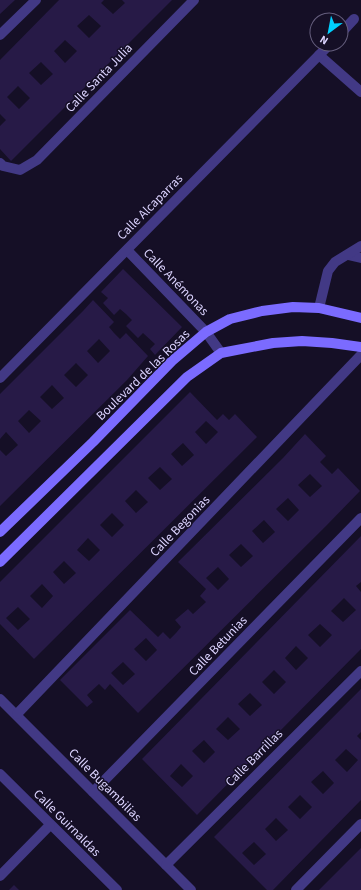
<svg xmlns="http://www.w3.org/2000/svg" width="361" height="890" font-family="'Source Sans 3',sans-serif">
<rect width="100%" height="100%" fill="#150f26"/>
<g fill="#271a47" fill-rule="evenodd">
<polygon points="0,0 15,0 0,14"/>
<path d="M59,0H104L101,3L113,14L125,3L122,0H172L11,161L0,149V126L6,120L0,114V60ZM89,15L101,26L89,38L77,26ZM65,40L77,51L65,63L54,51ZM41,62L53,74L41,85L29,73ZM18,86L30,98L19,109L7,97Z"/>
<polygon points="123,269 182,327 155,355 150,349 155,344 143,333 138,338 126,326 132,320 126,314 120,309 114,315 103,303 108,298 101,292"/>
<path d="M93,300L114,322L109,327L114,333L120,339L126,333L148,356L127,380L0,506V450L6,456L18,445L6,432L0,439V394L83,311ZM99,339L110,351L98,363L87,351ZM76,363L88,375L76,387L64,375ZM52,385L64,398L52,409L40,397ZM29,410L41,421L29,433L18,421Z"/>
<path d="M190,392L217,420L223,414L229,420L235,414L257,437L34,659L0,624V582ZM206,421L218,432L206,444L195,432ZM183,443L194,455L182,466L171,454ZM160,467L172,479L160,490L148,478ZM136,490L148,502L136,513L125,501ZM112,513L124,525L112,537L100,525ZM88,538L100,550L89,561L77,550ZM64,561L76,573L64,584L53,572ZM42,584L53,596L42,608L30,596ZM18,607L30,619L18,630L6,618Z"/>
<path d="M305,434L326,456L320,462L332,474L338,468L360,491L326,526L138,713L110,684L105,690L99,684L87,695L93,702L87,707L60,680L130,610L158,637L163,632L170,639L176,633L181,627L175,620L188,609L193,614L206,602L200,596L206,589L178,562L283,458ZM310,474L322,486L310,497L298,485ZM288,498L299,510L288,521L276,509ZM264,520L275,532L263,543L252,531ZM241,544L253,556L241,567L229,555ZM218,567L229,579L218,590L206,578ZM146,638L157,650L146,661L134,649ZM123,662L135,674L123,685L111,673Z"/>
<path d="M361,536V582L356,586L361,592V649L197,815L142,759ZM344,598L356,610L343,622L331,611ZM320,624L332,635L320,647L308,635ZM296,646L308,658L296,670L285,658ZM274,670L286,682L274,694L262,682ZM250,693L262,705L250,716L238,704ZM228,717L240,729L228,740L216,729ZM204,740L215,752L204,763L192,751ZM181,764L193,776L182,787L170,776Z"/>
<path d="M361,689V732L357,736L361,740V800L273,890H267L214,837ZM346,749L358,760L347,772L335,760ZM323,771L334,783L323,794L311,782ZM300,795L312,807L300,819L288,807ZM276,818L288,830L276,841L265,829ZM254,842L266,854L254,865L242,853Z"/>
<polygon points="361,848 361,890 319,890"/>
<polygon points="14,885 19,890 9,890"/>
</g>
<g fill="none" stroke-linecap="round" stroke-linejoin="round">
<g stroke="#423985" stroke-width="10">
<polyline points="341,33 354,19"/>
<polyline points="0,35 36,0"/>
<polyline points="319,55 361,92"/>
<polyline points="0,163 3,166 20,170 37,160 194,0"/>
<polyline points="127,250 206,332 221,353"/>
<polyline points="348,255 361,258"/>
<polyline points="319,308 328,271 335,262 361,246"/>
<polyline points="0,378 330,44"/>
<polyline points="0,699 191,890"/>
<polyline points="17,714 361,355"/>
<polyline points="0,774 117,890"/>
<polyline points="93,792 361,518"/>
<polyline points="166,865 361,671"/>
<polyline points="0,876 50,825"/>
<polyline points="296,890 361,824"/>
</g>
<g stroke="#7b6bff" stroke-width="10">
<polyline points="0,532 93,442 172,361 206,332 230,319 262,311 293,307 319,308 361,318"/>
<polyline points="0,562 187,377 221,353 273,343 302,341 332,343 361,347"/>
</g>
</g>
<g text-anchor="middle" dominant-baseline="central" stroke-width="3" stroke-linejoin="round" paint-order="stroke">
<g font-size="13" fill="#dcd4ff" stroke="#150f26">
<text transform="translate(99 78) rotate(-46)">Calle Santa Julia</text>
<text transform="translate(150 207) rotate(-45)">Calle Alcaparras</text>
<text transform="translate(176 282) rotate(46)">Calle Anémonas</text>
<text transform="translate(143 375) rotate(-44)">Boulevard de las Rosas</text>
<text transform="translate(180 526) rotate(-46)">Calle Begonias</text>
<text transform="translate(218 646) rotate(-46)">Calle Betunias</text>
<text transform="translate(254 758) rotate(-45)">Calle Barrillas</text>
<text transform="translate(105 785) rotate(45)">Calle Bugambilias</text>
<text transform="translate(67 823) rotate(45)">Calle Guirnaldas</text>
</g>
</g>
<g transform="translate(329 32) rotate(212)"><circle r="19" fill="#150f26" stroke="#655e7d"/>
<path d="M0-3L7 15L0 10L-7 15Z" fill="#00d0ff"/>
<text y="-6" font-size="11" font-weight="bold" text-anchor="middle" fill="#dcd4ff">N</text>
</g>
</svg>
